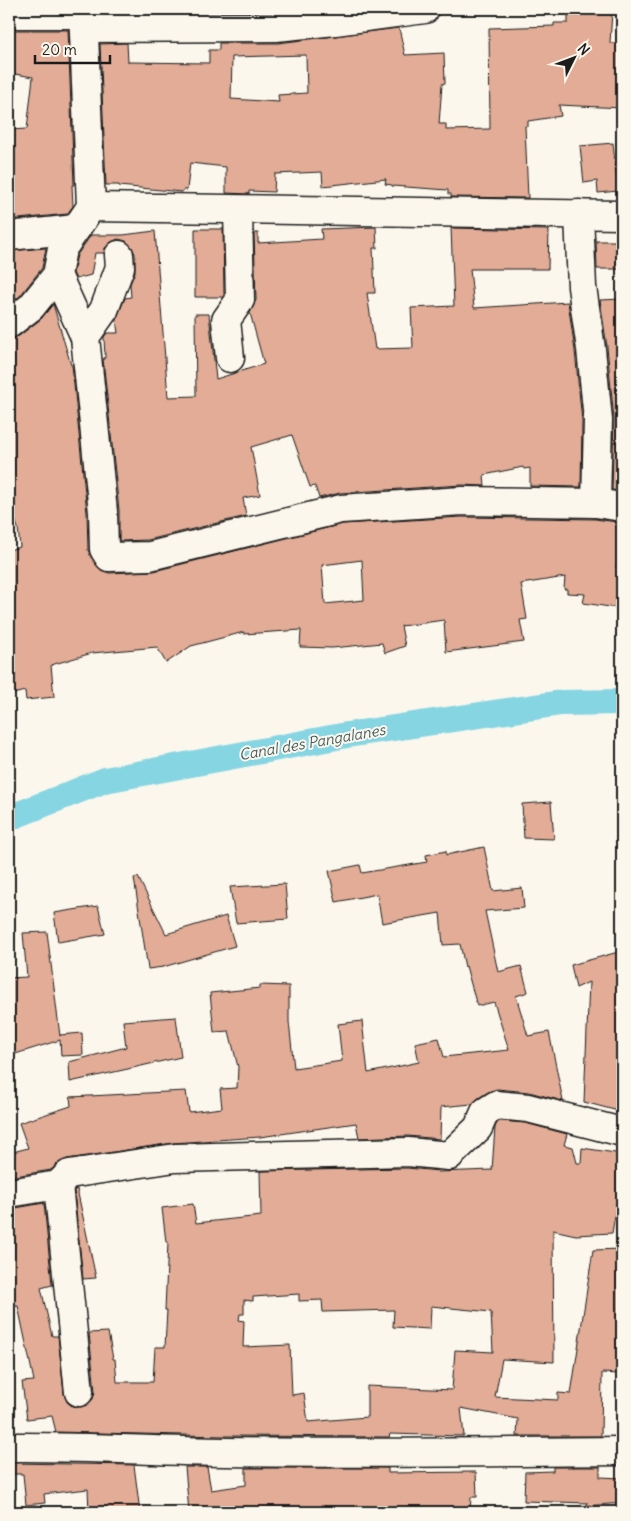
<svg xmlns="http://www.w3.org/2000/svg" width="631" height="1521" font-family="Delius,sans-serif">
<rect width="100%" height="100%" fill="#fbf7ec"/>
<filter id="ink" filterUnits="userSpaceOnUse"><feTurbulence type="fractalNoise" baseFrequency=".02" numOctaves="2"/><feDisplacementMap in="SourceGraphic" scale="10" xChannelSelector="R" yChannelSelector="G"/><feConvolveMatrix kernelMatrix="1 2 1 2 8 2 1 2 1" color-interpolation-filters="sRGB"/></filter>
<g filter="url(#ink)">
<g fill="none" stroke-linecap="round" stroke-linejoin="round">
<polyline stroke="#86d5e3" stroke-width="26" points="9,818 105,780 347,735 561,703 622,702"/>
</g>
<g fill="#e2ac96" stroke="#1c1c1c" fill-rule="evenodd">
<polygon points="99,9 125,9 126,12 99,12"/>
<path d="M568,9L612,12L610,43H622V108L559,105L561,116L528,121V126H525L528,198L451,197V194H448V190L392,186V185L385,184L386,179L323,186L322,172L275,174L274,192L249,191V194L226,193V167L190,163L187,190H183L182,192L119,186V185H106L100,44L127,43L128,62L209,63V50H219V43H278L399,28L405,55L444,53L445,83L442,84L439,124H446V130L490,129L489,28L554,26V23H568ZM306,55L307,93L278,95L279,102L231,99L232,57Z"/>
<polygon points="9,30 68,30 74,185 72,185 73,206 67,214 9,220 9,130 27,129 33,77 9,73"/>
<polygon points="613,143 618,191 598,193 597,181 584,183 580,146"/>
<polygon points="376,227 377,248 373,248 375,293 367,293 375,349 413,348 411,308 454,306 451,228 549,230 548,269 470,269 474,308 568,302 575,351 582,421 581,487 530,486 530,468 524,469 523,467 484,475 485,486 461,485 340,493 319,498 315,486 310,487 292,435 251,447 260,495 243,498 246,516 148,540 119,541 119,510 103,359 105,358 104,337 107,333 118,333 116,320 125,298 131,297 130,284 135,272 135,254 132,247 126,241 118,239 111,242 105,248 104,253 95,253 91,275 76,279 73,273 77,255 91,235 123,235 155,231 168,397 196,396 195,314 209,314 216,379 264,364 250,313 256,300 254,233 258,233 258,243 322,239 321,229"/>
<polygon points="195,229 223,229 224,295 223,297 195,297"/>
<polygon points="596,241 622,241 622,269 597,269"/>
<polygon points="46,248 42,268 20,296 11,303 9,295 9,251"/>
<polygon points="622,299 622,491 612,490 614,419 607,347 600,300"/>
<path d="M53,304L71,365H72L87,513L88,550L91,557L101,570L109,573L154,571L343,524L462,517L595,519L617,522V530L622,531L616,567L622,568L618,593L617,608L583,603L585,594L567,593V589H564L565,577L521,584L527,619L520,620L524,642L446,652L444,620L401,626L405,646L385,653L382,643L332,648L300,647L301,630L244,634V632L191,646L166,663L157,647L92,653L51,665L54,697L26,700L25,691L9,695V550L20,547L18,528L13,514L9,497V339L19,336L41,319ZM362,560L364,600L325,604L322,565Z"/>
<polygon points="551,802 554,839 524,838 522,804"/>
<polygon points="484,847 493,891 522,888 524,908 485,911 498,972 521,966 528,992 516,996 528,1036 549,1032 563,1101 529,1092 497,1089 488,1092 477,1099 472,1104 441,1107 440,1139 408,1136 359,1138 356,1123 260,1137 173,1143 67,1159 58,1163 51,1170 9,1177 9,1153 28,1148 19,1123 71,1106 70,1097 186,1091 189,1112 222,1108 220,1089 237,1088 238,1067 229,1031 214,1032 210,993 260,988 260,985 289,986 289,1022 294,1068 342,1061 338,1024 362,1021 368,1073 419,1062 415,1043 439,1038 444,1057 509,1050 494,1002 477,1006 466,966 465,967 460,944 443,945 440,913 382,923 377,894 336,902 329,871 360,865 362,873 427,862 426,855 446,851 446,855"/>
<polygon points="138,877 166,934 226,916 235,946 163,967 148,969 134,878"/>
<polygon points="285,884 288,919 236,923 230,887"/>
<polygon points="98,906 105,934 58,942 54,913"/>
<polygon points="47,932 60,1036 60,1035 82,1033 83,1055 61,1056 60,1040 9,1056 9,978 27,977 23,933"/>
<polygon points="622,951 622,1112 584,1102 589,982 576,988 571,965"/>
<polygon points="176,1017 181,1057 70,1082 69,1062 126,1047 123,1021"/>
<path d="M500,1121L525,1123L567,1134L564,1145L573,1147L577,1163H581L582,1148L622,1154V1199L618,1198L612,1233L576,1235L553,1230L554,1362L502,1359L495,1397L558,1400V1393L571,1394L593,1250L622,1249V1328H620L619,1374L602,1373L601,1436H517L518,1419L461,1408L464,1436L390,1434L389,1437L225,1436L56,1432L52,1416L27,1419L22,1382L34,1381L18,1306L9,1307V1213L16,1211V1208L44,1203L52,1285L41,1288L52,1336H58L64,1394L67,1402L72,1406L81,1407L88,1404L93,1399L95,1391L89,1333L108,1332L113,1359H115L117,1382H153L155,1347H165L167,1310H165L168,1242H166L162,1208L193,1204L196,1223L261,1216L260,1171L407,1168L439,1171L438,1172L492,1170L495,1127L497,1123ZM299,1294V1301L322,1300L323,1312L394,1310L393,1327L430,1329L431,1306L491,1312L493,1352L455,1350L452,1390L367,1386V1417L308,1422L304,1393L292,1395L290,1345L243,1347L244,1321L239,1320L240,1314H244V1300L253,1301V1297Z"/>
<polygon points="76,1189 77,1189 96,1278 83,1279 74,1191"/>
<polygon points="9,1463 134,1465 140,1512 89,1512 88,1489 44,1494 45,1503 26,1505 23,1474 9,1474"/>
<polygon points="185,1467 207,1467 211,1490 246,1485 246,1468 388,1468 388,1473 476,1472 477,1497 471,1497 470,1512 290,1512 290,1509 252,1509 230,1512 189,1512"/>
<polygon points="553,1467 600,1467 600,1477 622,1478 622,1503 586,1506 588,1503 524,1501 525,1472 553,1471"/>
</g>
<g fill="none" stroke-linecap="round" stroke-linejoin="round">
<g stroke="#1c1c1c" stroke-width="31">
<g id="minor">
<polyline points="83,9 91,207"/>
<polyline points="9,14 83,14"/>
<polyline points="84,28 276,27 335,21 425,9"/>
<polyline points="579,214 582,287 591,349 598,420 596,503"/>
<polyline points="9,236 76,229"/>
<polyline points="119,255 120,267 104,310 85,337 103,512 104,549 109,557 150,556 341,509 462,501 596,503 622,507"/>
<polyline points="57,275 85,337"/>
<polyline points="9,324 31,307 57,275 62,249 91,207 622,215"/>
<polyline points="230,358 226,320 240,300 238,210"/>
<polyline points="58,1185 79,1392"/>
<polyline points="9,1193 58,1185 69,1174 175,1158 408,1152 449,1156 478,1128 485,1112 496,1105 528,1108 622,1132"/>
<path d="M9,1447C81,1446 153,1451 225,1452C357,1454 490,1452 622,1451"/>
</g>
</g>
<use href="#minor" stroke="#fbf7ec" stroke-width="28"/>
</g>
</g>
<g text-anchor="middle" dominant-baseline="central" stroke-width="4" stroke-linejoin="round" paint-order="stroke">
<g font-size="15" font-style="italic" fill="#415d62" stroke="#fbf7ec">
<text transform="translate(312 742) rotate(-10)">Canal des Pangalanes</text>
</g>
</g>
<rect width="631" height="1521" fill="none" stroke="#fbf7ec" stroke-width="30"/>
<rect x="15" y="15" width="601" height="1491" fill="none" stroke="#1c1c1c" stroke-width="2" filter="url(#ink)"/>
<g transform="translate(574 58) rotate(48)" stroke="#fbf7ec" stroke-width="4" paint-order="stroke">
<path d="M0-4L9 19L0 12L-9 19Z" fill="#1c1c1c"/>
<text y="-8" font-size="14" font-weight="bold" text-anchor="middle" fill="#1c1c1c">N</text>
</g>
<path d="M35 55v8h75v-8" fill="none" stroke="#1c1c1c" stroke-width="2.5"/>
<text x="42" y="55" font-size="15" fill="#1c1c1c" stroke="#fbf7ec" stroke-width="4" paint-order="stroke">20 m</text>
</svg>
